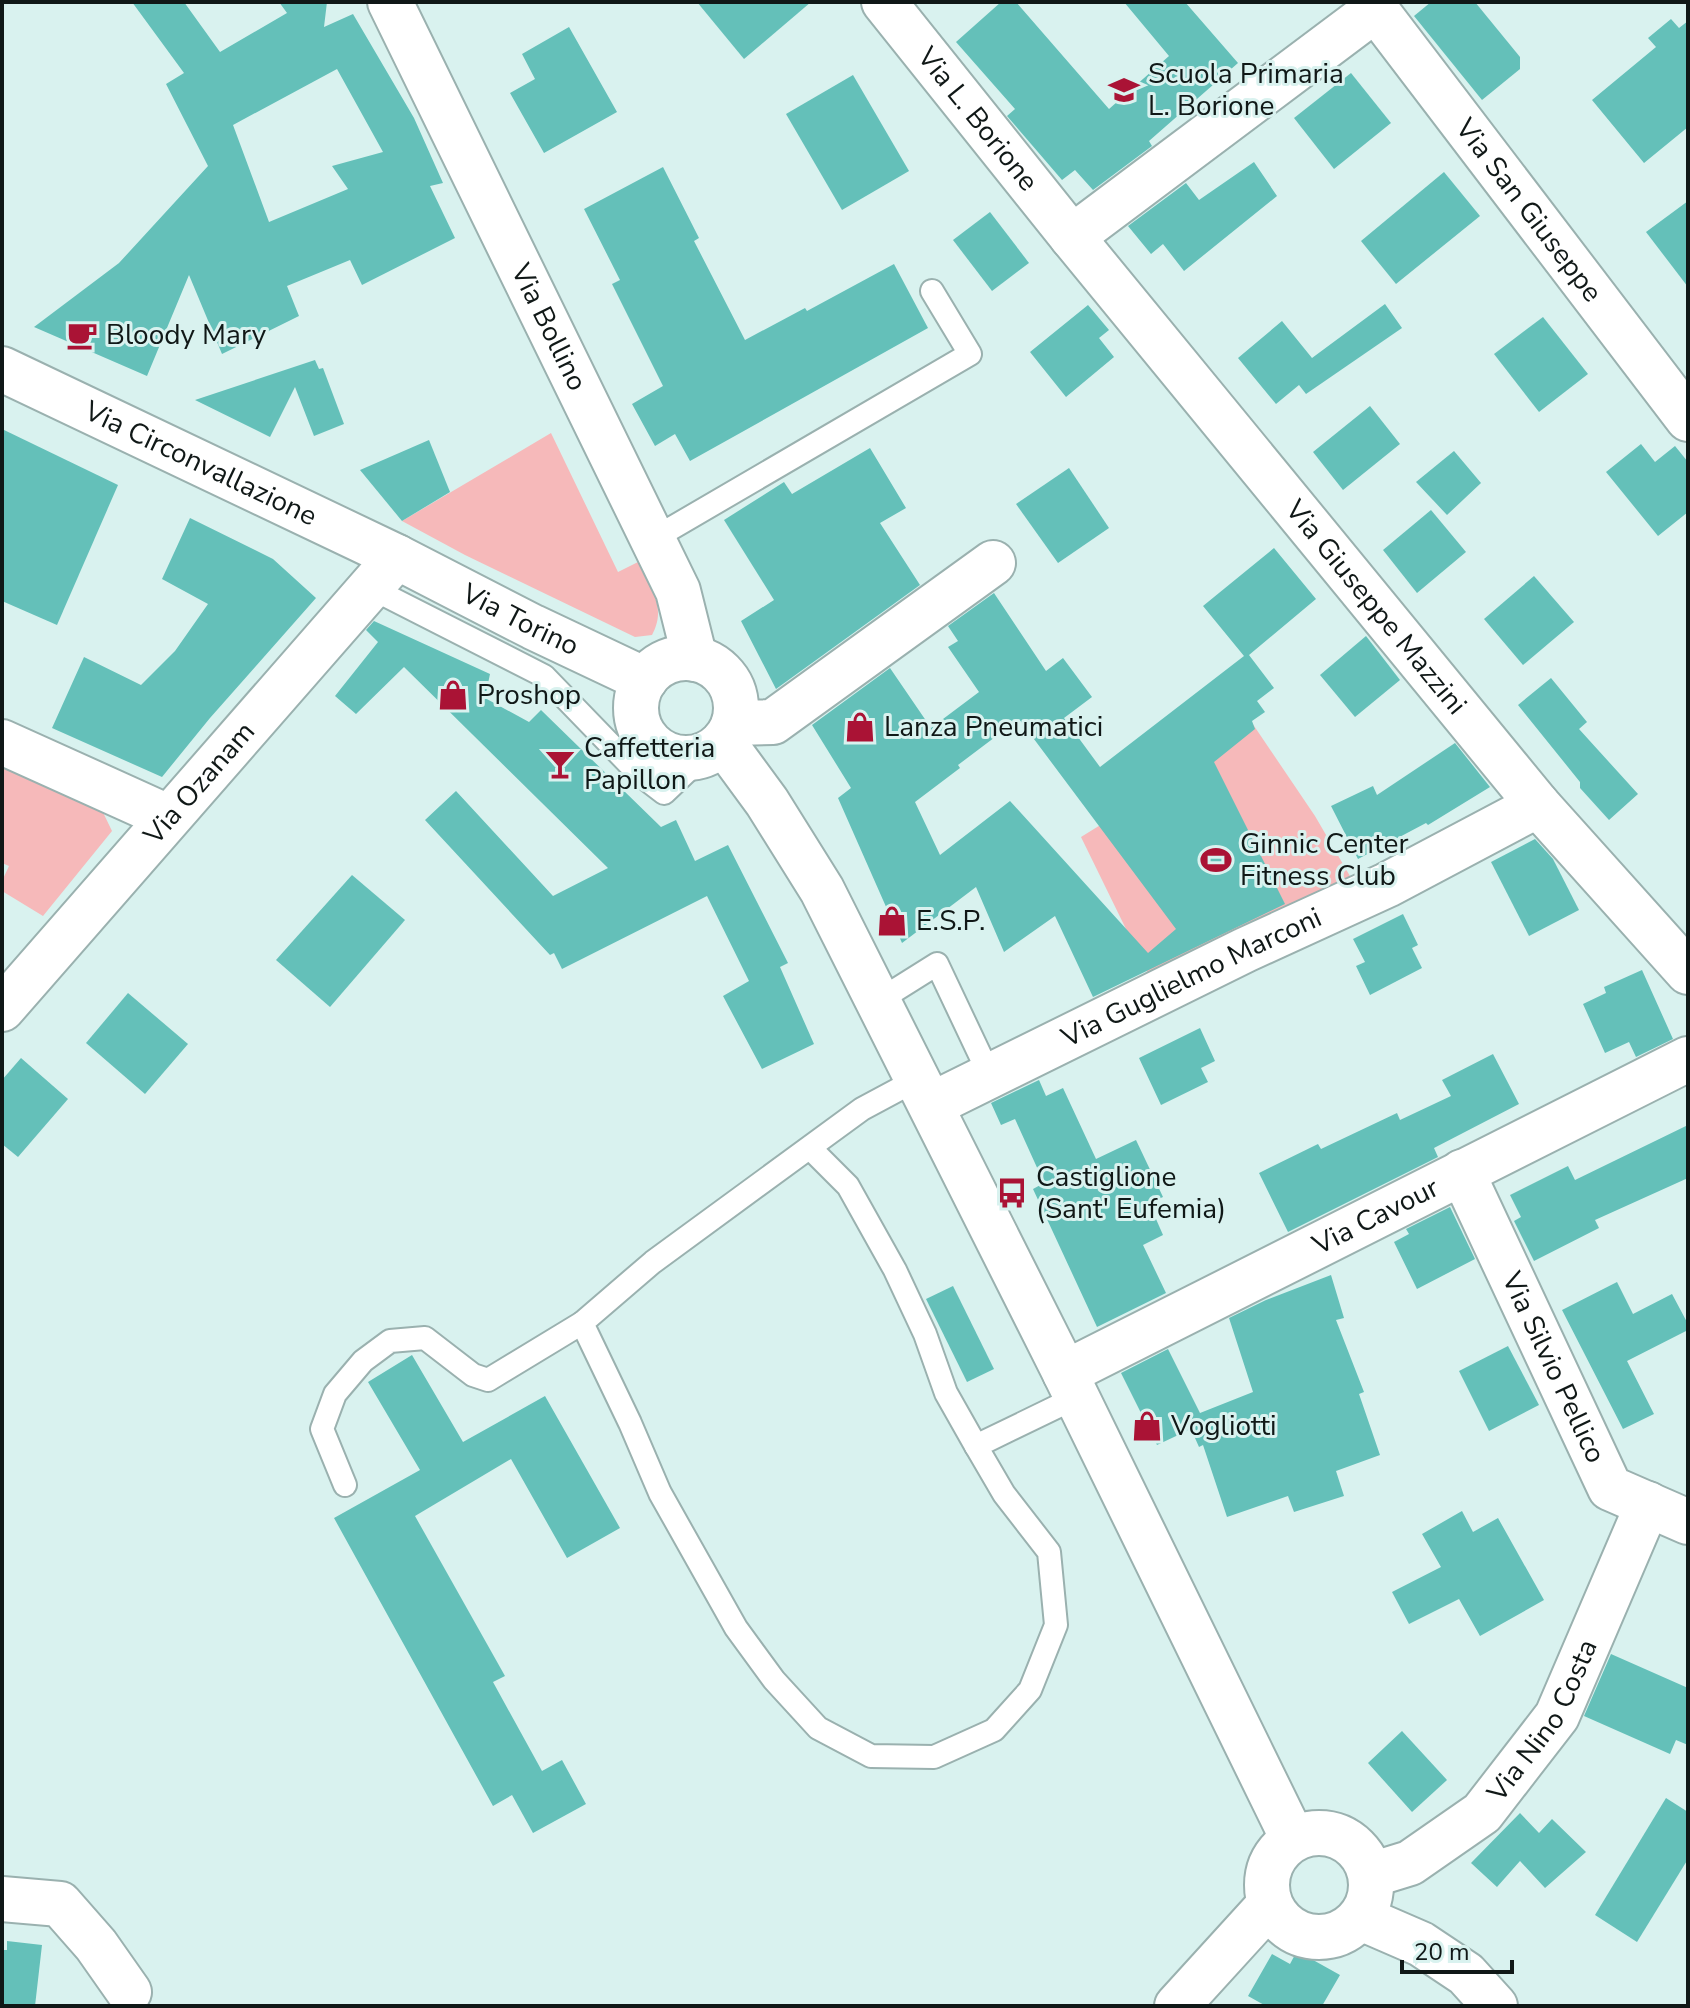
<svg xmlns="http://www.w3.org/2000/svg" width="1690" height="2008" font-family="'Nunito Sans',sans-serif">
<rect width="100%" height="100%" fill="#d9f2ef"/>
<g fill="#f6b9ba">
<path d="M551,433L618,572L638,562C651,589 667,607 652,635L635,637L465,555L402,521Z"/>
<polygon points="1246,714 1315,816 1354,883 1148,974 1081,837 1123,811"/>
<polygon points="2,759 97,800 112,831 43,916 2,891 2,881 9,866 2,863"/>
</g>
<g fill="#64c0b9" fill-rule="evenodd">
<path d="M132,2H184L220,52L287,13L279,2H327L324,27L353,14L414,118L443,183L430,186L455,238L362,285L350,260L287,286L299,316L222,354L189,275L147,376L34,327L119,263L208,166L166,84L184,73ZM337,69L383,152L332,166L348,189L269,222L233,125Z"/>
<polygon points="697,2 811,2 744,59"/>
<polygon points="1001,2 1016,2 1109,109 1169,56 1124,2 1185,2 1238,63 1149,141 1152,146 1093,190 1075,170 1062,180 1007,116 1015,109 956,42"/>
<polygon points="1431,2 1475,2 1520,57 1520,69 1482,100 1414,16"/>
<polygon points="1671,19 1679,28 1688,21 1688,127 1644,163 1592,100 1656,47 1648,38"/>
<polygon points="569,27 617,112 544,153 510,93 535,79 522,54"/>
<polygon points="1351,73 1391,123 1334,169 1294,118"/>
<polygon points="853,75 909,171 842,210 786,114"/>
<polygon points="1254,162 1277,196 1184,271 1163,244 1151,254 1128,226 1186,183 1199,200"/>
<polygon points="663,167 699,238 694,241 745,340 805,308 807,311 894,264 928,328 690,461 675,434 655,446 632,404 663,386 612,284 620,280 584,209"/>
<polygon points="1444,172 1480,216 1396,284 1361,241"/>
<polygon points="1688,201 1688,287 1646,232"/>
<polygon points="990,212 1029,263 992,291 953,240"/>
<polygon points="1385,304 1402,328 1306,394 1299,385 1276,404 1238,358 1282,321 1312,358"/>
<polygon points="1088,305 1109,330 1099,338 1114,357 1066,397 1030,352"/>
<polygon points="1543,317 1588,374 1539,412 1494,354"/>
<polygon points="315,360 319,369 323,368 344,424 314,436 295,387 270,437 195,400"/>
<polygon points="1370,406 1400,444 1343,490 1313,452"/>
<polygon points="2,429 118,485 57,625 2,601"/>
<polygon points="429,440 450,492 402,521 360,470"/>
<polygon points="1641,444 1655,462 1675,446 1688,462 1688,512 1658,536 1606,472"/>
<polygon points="870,448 906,508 880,523 920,585 776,689 741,621 774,600 724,520 784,482 792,494"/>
<polygon points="1454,451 1481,483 1447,515 1416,482"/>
<polygon points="1069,468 1109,528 1058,563 1016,504"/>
<polygon points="1431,510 1466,552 1417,593 1383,550"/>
<polygon points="190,518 273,559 316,598 210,718 162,777 52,728 84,657 141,685 175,651 208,604 162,579"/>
<path d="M1274,548L1316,599L1249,655L1274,688L1257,701L1265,712L1252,721L1255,729L1214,762L1285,904L1093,997L1055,916L1004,952L976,887L902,943L838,798L851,788L812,725L890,668L931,728L979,692L948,647L958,641L948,626L994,593L1046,671L1063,658L1092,697L1064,718L1100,767L1244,656L1203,606ZM1019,719L1176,929L1148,953L1010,801L940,855L915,802L960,768L958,765Z"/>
<polygon points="1534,576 1574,622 1523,665 1484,619"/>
<polygon points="374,621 490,674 485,698 529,722 541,710 661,827 676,820 695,861 728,845 788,963 780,967 814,1044 762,1069 723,996 749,981 707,896 562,969 554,953 550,955 425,820 456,791 553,896 608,868 404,667 356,714 335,696 378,642 366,630"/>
<polygon points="1366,636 1400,680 1355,717 1320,675"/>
<polygon points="1551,678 1587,722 1579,729 1638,794 1609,820 1580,788 1580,782 1518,705"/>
<polygon points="1455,743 1490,787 1428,825 1426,823 1358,859 1331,806 1373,786 1377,795"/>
<polygon points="1535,839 1553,859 1579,910 1529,936 1491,862"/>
<polygon points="352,875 405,920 330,1007 276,960"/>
<polygon points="1403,914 1418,945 1412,948 1422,968 1370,995 1356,966 1365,962 1353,939"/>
<polygon points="1642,970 1673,1039 1636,1057 1629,1042 1605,1053 1583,1004 1606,993 1604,987"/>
<polygon points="128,993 188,1044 145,1094 86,1043"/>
<polygon points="1200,1028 1215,1061 1201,1068 1208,1082 1161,1105 1139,1058"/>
<polygon points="1493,1054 1519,1104 1434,1148 1438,1157 1288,1232 1259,1173 1318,1144 1321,1149 1397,1113 1400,1120 1451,1096 1442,1080"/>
<polygon points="21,1058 68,1099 18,1157 2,1144 2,1080"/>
<polygon points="1039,1080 1046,1096 1063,1088 1096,1159 1136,1140 1163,1197 1149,1203 1163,1235 1143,1245 1166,1293 1097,1327 1033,1189 1044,1183 1015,1119 1001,1125 991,1103"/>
<polygon points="1688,1125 1688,1178 1595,1220 1599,1228 1534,1261 1514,1221 1521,1217 1510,1195 1568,1166 1575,1180"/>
<polygon points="1450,1207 1475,1259 1417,1289 1394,1242 1409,1234 1406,1229"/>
<polygon points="1331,1275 1344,1318 1336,1320 1364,1392 1359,1394 1380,1455 1336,1471 1344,1496 1294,1512 1288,1496 1227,1517 1203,1445 1199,1447 1191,1429 1157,1445 1121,1373 1168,1349 1200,1413 1253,1392 1229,1318 1266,1300"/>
<polygon points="1617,1282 1633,1314 1672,1294 1688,1324 1688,1330 1627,1361 1654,1414 1623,1429 1562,1310"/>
<polygon points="953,1286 994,1369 967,1382 926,1299"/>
<polygon points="1508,1346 1539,1405 1489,1431 1459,1371"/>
<polygon points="412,1355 463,1442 545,1396 620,1528 567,1558 511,1459 415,1516 505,1676 493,1682 542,1771 562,1760 586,1804 533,1833 512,1795 493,1806 334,1518 420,1470 368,1382"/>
<polygon points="1462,1511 1473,1532 1498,1518 1544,1600 1480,1636 1459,1599 1409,1624 1392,1592 1441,1567 1422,1534"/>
<polygon points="1611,1654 1688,1688 1688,1745 1676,1740 1670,1754 1584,1716"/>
<polygon points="1402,1731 1447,1780 1412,1812 1368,1763"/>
<polygon points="1666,1798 1688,1812 1688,1859 1637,1942 1595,1915"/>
<polygon points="1520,1813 1539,1833 1552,1819 1586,1852 1545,1888 1520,1861 1497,1887 1471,1863"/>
<polygon points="7,1941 42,1945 35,2006 2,2006 2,1950 7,1950"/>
<polygon points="1297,1951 1340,1975 1322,2006 1266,2006 1248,1996 1272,1954 1290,1964"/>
</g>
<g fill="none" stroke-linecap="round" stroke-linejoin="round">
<g stroke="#9ab1af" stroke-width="26">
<g id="lane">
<polyline points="653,539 970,354 932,291"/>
<polyline points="371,588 544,676 638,773 664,793 704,755"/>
<polyline points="878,1001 937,964 990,1076"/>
<polyline points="918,1079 862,1109 653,1262 582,1323 630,1423 660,1493 736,1628 774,1680 818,1728 871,1756 934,1757 994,1730 1030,1690 1056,1625 1049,1552 1004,1494 976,1446 1077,1397"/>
<polyline points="810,1148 848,1186 895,1270 925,1334 946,1393 976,1446"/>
<polyline points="345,1485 322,1429 335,1394 363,1361 390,1341 425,1338 473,1375 488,1380 582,1323"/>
</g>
</g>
<g stroke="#9ab1af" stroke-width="48">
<g id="street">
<path id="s1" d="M390,2L678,591L695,659"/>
<path id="s2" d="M884,2L1072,237L1538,805L1688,972"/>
<path id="s3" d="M1370,2L1688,419"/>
<polyline points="1072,237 1376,9"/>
<polyline points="734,723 773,722 993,563"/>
<polyline points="2,742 168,817"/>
<path id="s4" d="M2,1009L397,557"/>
<path id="s5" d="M931,1105L1245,950L1387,885L1538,805"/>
<path id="s6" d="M1462,1172L1610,1488L1688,1522"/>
<path id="s7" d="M1065,1373L1688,1059"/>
<path id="s8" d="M1371,1875L1410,1863L1482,1813L1557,1716L1648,1504"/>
<polyline points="2,1899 60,1904 96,1945 129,1992"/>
<polyline points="1177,2006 1269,1905"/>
</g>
</g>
<g stroke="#9ab1af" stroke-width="48">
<g id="primary">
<path id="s9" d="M2,369L397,557L533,627L645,680"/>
<circle cx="686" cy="708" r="50"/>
<polyline points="723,742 767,802 822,890 1063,1369 1293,1839"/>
<circle cx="1319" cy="1885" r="52"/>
<polyline points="1361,1918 1421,1944 1466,1974 1495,2006"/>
</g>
</g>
<use href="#lane" stroke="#fff" stroke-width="22"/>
<use href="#street" stroke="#fff" stroke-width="44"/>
<use href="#primary" stroke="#fff" stroke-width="44"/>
</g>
<defs>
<g id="school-bare" transform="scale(2.4)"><path d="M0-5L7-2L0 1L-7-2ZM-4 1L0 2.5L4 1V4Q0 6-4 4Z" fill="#aa1335" stroke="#d9f2ef" stroke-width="2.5" paint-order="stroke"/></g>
<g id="cafe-bare" transform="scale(2.4)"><path d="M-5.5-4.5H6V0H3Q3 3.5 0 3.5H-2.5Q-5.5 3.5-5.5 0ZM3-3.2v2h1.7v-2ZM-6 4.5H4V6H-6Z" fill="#aa1335" stroke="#d9f2ef" stroke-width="2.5" paint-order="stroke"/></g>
<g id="shop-bare" transform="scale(2.4)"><path d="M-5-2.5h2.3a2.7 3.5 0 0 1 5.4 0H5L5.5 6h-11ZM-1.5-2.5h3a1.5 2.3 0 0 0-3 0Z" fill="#aa1335" stroke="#d9f2ef" stroke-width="2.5" paint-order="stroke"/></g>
<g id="bar-bare" transform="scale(2.4)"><path d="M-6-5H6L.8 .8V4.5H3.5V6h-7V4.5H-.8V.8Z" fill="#aa1335" stroke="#d9f2ef" stroke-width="2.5" paint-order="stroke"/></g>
<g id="stadium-bare" transform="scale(2.4)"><path d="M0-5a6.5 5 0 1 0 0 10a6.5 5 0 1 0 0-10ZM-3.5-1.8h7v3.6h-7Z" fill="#aa1335" stroke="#d9f2ef" stroke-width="2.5" paint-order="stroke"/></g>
<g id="bus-bare" transform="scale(2.4)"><path d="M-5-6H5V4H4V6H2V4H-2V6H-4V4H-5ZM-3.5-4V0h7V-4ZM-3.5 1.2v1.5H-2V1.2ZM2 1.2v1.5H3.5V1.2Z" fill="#aa1335" stroke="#d9f2ef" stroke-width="2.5" paint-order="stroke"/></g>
</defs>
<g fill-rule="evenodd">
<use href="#school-bare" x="1124" y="90"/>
<use href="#cafe-bare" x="82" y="335"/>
<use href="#shop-bare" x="453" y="695"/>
<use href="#shop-bare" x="860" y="727"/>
<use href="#bar-bare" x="560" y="764"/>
<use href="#stadium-bare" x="1216" y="860"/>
<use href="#shop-bare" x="892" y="921"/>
<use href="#bus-bare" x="1012" y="1193"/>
<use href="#shop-bare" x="1147" y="1426"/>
</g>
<g text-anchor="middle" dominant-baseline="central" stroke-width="6" stroke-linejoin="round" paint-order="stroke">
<g font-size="28" fill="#101817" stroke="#d9f2ef" text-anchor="start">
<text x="1148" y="74">Scuola Primaria<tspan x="1148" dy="32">L. Borione</tspan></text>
<text x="106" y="335">Bloody Mary</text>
<text x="477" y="695">Proshop</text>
<text x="884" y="727">Lanza Pneumatici</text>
<text x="584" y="748">Caffetteria<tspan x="584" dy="32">Papillon</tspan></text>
<text x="1240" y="844">Ginnic Center<tspan x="1240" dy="32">Fitness Club</tspan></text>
<text x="916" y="921">E.S.P.</text>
<text x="1036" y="1177">Castiglione<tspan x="1036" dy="32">(Sant' Eufemia)</tspan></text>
<text x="1171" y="1426">Vogliotti</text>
</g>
<g font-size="28" fill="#101817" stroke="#d9f2ef">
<text stroke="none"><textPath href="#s2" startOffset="150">Via L. Borione</textPath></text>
<text stroke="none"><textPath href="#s3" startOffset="262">Via San Giuseppe</textPath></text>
<text stroke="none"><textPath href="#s1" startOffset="362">Via Bollino</textPath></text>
<text stroke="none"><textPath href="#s9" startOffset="220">Via Circonvallazione</textPath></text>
<text stroke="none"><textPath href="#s2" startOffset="780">Via Giuseppe Mazzini</textPath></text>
<text stroke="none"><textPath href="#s9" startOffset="576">Via Torino</textPath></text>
<text stroke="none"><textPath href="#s4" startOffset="300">Via Ozanam</textPath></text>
<text stroke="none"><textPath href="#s5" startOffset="290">Via Guglielmo Marconi</textPath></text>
<text stroke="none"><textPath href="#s7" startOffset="348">Via Cavour</textPath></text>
<text stroke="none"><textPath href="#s6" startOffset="216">Via Silvio Pellico</textPath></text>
<text stroke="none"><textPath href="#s8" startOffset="240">Via Nino Costa</textPath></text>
</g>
</g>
<rect width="1690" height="2008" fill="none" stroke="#101817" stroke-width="8"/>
<path d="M1402 1960v12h110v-12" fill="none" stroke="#101817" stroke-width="4"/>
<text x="1414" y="1960" font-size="24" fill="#101817" stroke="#d9f2ef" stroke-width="6" paint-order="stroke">20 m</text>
</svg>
